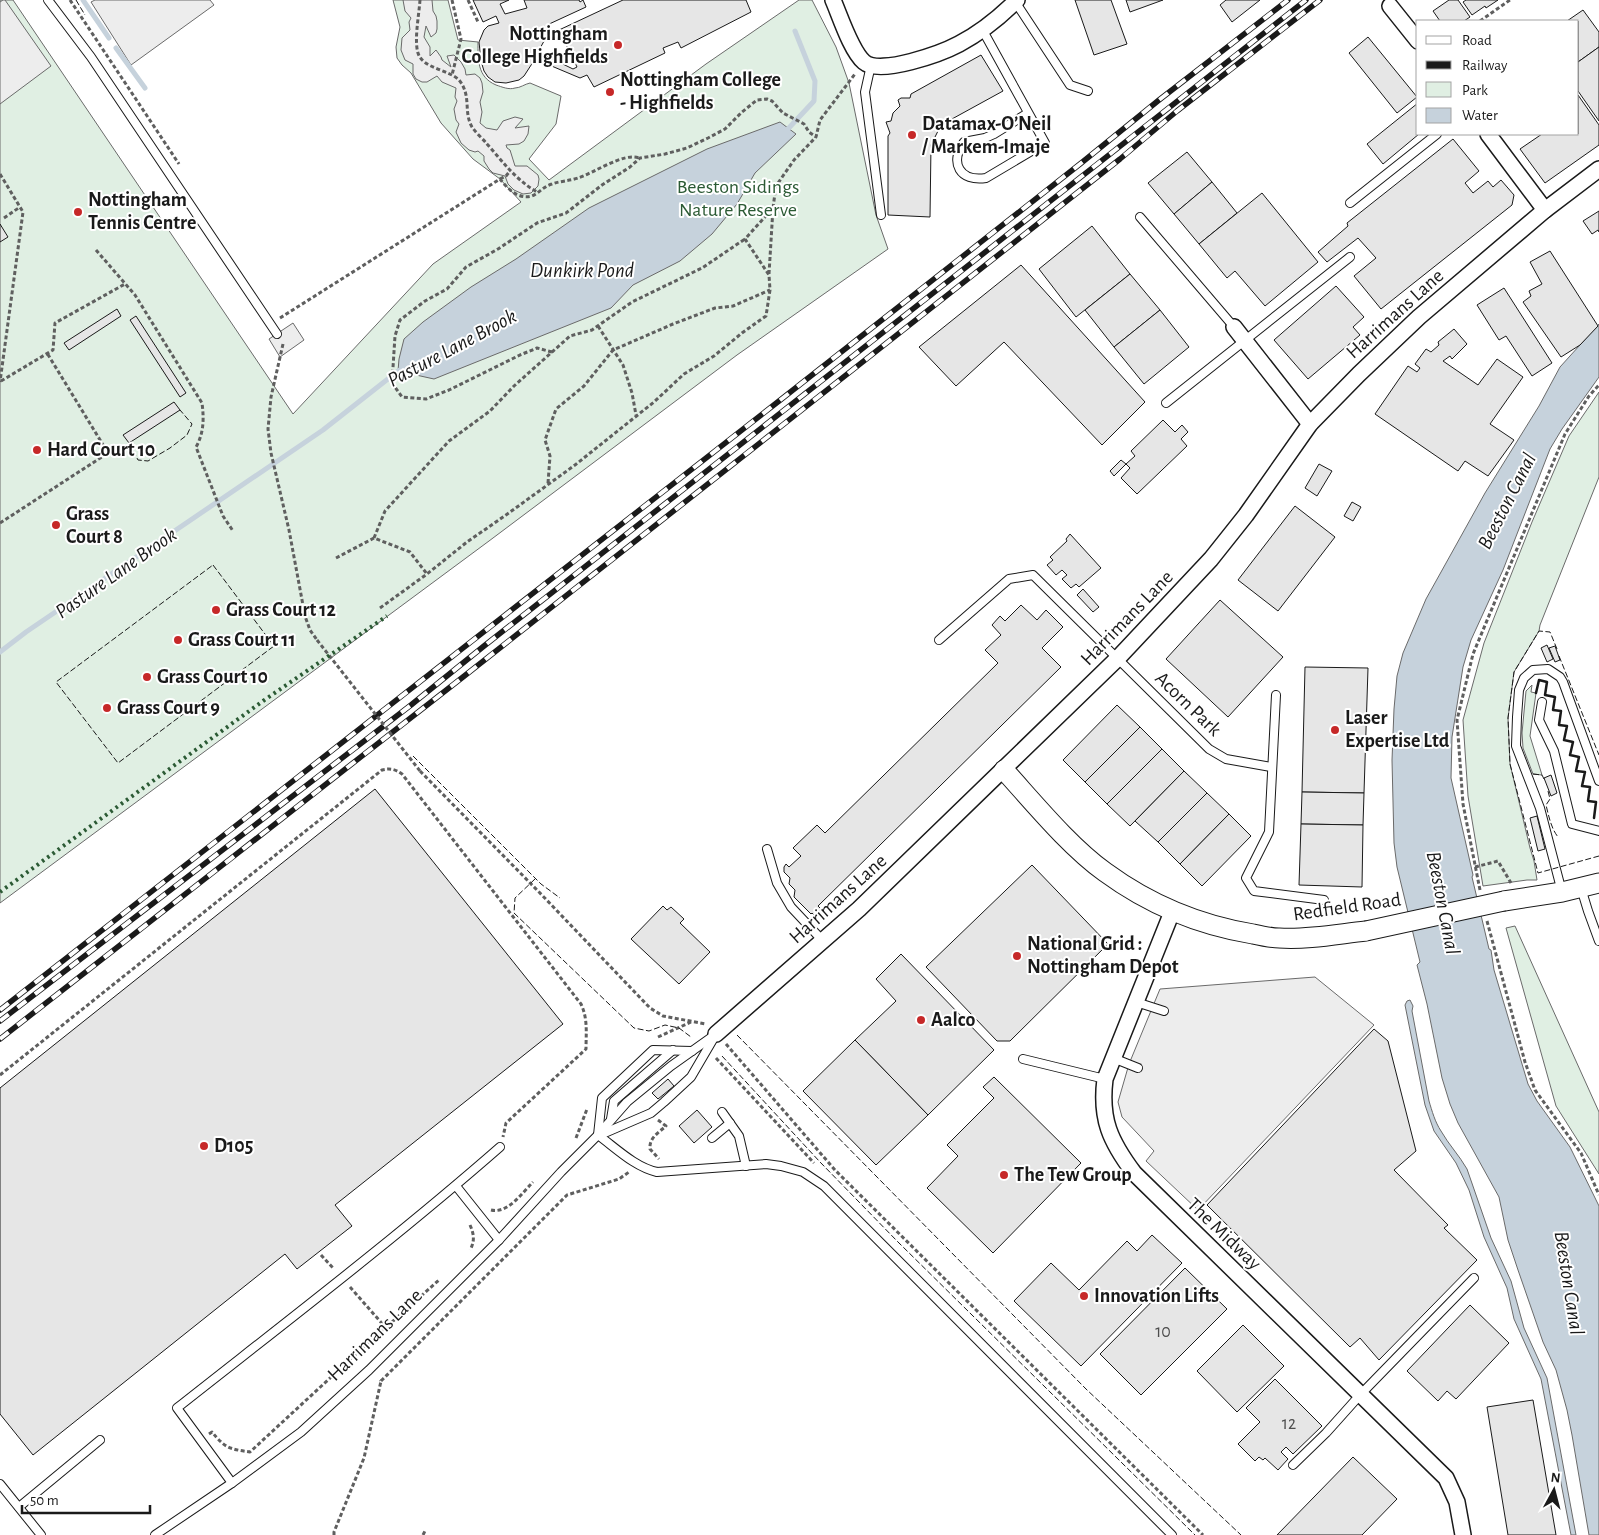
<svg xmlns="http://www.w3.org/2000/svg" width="1599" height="1535" font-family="'Alegreya Sans',sans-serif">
<rect width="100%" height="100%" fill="#fff"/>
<g fill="#e0efe3" stroke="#6a6a6a">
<path d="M0,0H13L293,414L433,264L521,202L500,179L473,159L441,123L411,73L402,65L397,58L396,47L400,27L393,0H448L458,40L478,42C478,59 477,77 496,85C502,87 509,90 515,88C520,88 525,84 530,83L561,96L556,124L529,159L549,180L706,64L799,0H812L836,47L849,83L876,215L888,249L737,355L489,541L0,903Z"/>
<polygon points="1599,392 1599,477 1540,625 1539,631 1514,672 1508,718 1510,764 1530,848 1534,861 1537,880 1527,880 1483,886 1468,796 1463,720 1484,643 1532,522 1569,436"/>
<polygon points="1532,685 1531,692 1536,693 1530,736 1542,775 1533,774 1523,748 1522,733 1526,691"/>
<polygon points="1515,926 1599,1112 1599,1174 1556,1106 1506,928"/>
</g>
<g fill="#ededed" stroke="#6a6a6a">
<polygon points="3,0 5,0 51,66 0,104 0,2"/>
<polygon points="95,0 210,0 214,5 131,65 91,2"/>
<polygon points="403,0 432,0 433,11 436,16 437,21 437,29 436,33 431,37 426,26 424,37 430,47 430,56 436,50 441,57 442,60 451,67 447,56 454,55 461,62 465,69 466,75 475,74 480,78 482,83 483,92 480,102 482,112 480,123 486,128 497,130 503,121 515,117 523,119 515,128 529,126 528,134 524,141 519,144 506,145 507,148 510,150 515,166 527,166 538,175 539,179 538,186 531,193 523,194 514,190 508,184 505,176 493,173 489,169 484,161 484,156 478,151 475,152 469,150 461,143 456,132 459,124 456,120 454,109 457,101 455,97 456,88 442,82 437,76 427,82 422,82 416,79 413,74 413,64 405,60 401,50 402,38 410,30 409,22 411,18 405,11"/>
<polygon points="293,323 304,340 280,357 269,339"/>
<polygon points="1315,977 1374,1025 1198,1210 1146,1161 1154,1151 1122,1117 1118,1102 1129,1064 1160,989"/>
</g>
<g fill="#c6d2dc" stroke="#6a6a6a">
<polygon points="780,122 796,134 755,173 737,204 712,234 680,261 633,285 611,308 434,379 398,371 399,359 404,339 423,322 471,287 516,259 589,208 707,149"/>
<polygon points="1599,324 1599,377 1562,429 1550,449 1503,570 1471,640 1463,667 1452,737 1451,778 1473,875 1472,877 1489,949 1491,950 1494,970 1528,1084 1537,1101 1570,1147 1599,1206 1599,1535 1589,1535 1572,1435 1567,1410 1556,1370 1543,1342 1518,1270 1508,1240 1499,1197 1458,1123 1450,1104 1442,1078 1427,1004 1417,965 1420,962 1397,867 1394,843 1392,760 1394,709 1397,676 1403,653 1426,599 1485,493 1539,406 1560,367"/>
<path d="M1410,1000L1413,1006L1412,1011L1429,1101C1432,1111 1435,1122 1441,1131C1449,1145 1459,1155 1467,1169L1491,1238L1511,1281L1524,1328L1547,1378L1576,1535H1571L1541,1379L1514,1319L1507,1288L1484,1237L1469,1190L1456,1163L1434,1131L1425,1105L1405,1005L1407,1001Z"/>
</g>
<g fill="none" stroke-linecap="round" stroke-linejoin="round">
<g stroke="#c6d2dc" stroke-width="5">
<polyline points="83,0 109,38"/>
<polyline points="116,48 145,88"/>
<polyline points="786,131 814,101 815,81 795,31"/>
<polyline points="0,652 26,632 323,430 398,371 404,368"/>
</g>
</g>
<g fill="#e6e6e6" stroke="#1a1a1a">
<polygon points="473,0 509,0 500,4 505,14 527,8 524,0 579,0 580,2 583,0 586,7 547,25 549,32 538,52 573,69 577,67 559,30 623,0 746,0 751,12 681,48 678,42 663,48 665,53 594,87 587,75 580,78 535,59 524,76 519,80 506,83 495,82 488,77 484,71 481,61 479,42 484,30 488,26 499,23 496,16 483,22"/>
<polygon points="1075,0 1111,0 1127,44 1094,55"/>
<polygon points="1126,0 1163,0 1130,12"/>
<polygon points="1226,0 1260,0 1232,22 1220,5"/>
<polygon points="1449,0 1458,0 1470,17 1464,21 1440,21 1433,11"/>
<polygon points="1466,0 1498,0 1486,8 1485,6 1472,15 1463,2"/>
<polygon points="1583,10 1599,32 1599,47 1578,62 1578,21 1567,21"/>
<polygon points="1368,37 1417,97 1397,113 1349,53"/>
<polygon points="1599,47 1599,121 1578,91 1578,62"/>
<polygon points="981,55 1003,91 941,125 931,145 930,217 888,215 888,136 890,133 886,122 891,121 893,113 900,106 898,100 901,98 910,98 911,94"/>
<polygon points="1578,95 1599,125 1599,145 1545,183 1520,149 1542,134 1578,134"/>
<polygon points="1418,103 1418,134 1419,134 1383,164 1367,144"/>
<polygon points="1453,139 1479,171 1465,183 1473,193 1488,181 1493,187 1501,180 1514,195 1512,205 1381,309 1354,276 1376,258 1358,238 1327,262 1318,252 1348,226 1347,223"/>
<polygon points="1187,152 1212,182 1174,214 1148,183"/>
<polygon points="1212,182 1237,213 1199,244 1174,214"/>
<polygon points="1262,193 1318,262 1265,306 1235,271 1227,278 1199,244"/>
<polygon points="1599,211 1599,232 1598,230 1592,234 1583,221"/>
<polygon points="0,224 8,237 0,242"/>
<polygon points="1092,226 1130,274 1076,317 1039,269"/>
<polygon points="1550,251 1598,326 1580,345 1561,357 1523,302 1531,296 1529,291 1542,284 1530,262"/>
<polygon points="1021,265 1145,402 1102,445 1004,342 956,386 919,347"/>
<polygon points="1130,274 1160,310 1114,347 1085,310"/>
<polygon points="1336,286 1364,317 1353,327 1360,335 1308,379 1274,340"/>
<polygon points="1504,288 1552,363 1532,376 1506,336 1499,340 1477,305"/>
<polygon points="117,309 121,316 69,350 64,343"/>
<polygon points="1160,310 1189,347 1144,384 1114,347"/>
<polygon points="136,316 186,393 180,397 130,320"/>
<polygon points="1454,329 1467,344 1452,359 1450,356 1443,361 1478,385 1497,359 1523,377 1490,424 1514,440 1488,476 1465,461 1458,471 1375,414 1408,366 1417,372 1420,368 1415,364 1426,349 1431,352 1439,345 1438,342"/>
<polygon points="174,402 180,410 129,443 123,435"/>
<polygon points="1163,420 1175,432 1182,425 1188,432 1181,439 1187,446 1137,494 1121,478 1130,468 1126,464 1135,456 1131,451"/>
<polygon points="1121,460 1126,464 1114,476 1110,471"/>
<polygon points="1319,464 1332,471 1317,496 1305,488"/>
<polygon points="1352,502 1361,507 1353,521 1344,516"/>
<polygon points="1295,506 1335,537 1278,611 1238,580"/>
<polygon points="1070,534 1101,568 1079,587 1076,584 1071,588 1062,579 1067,575 1062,570 1056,575 1047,565 1053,560 1050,557 1067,541 1066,539"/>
<polygon points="1083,589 1099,607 1093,612 1077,595"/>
<polygon points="1220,600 1283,657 1228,717 1166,659"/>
<polygon points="1021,605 1037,620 1046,610 1063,627 1042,648 1061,667 818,906 821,909 815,916 812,913 811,914 794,897 795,890 789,884 790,878 784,872 784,867 786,864 789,867 801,856 793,848 817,825 825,833 998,663 985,650 1001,635 992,625 1000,616 1005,621"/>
<polygon points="1547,645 1553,659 1547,662 1541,648"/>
<polygon points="1555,646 1560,660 1555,662 1549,648"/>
<polygon points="1305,667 1368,668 1364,793 1302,792"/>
<polygon points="1117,705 1140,727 1085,782 1063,760"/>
<polygon points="1140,727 1162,749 1107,804 1085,782"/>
<polygon points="1162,749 1184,771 1130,826 1107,804"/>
<polygon points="1184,771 1207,793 1158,842 1135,821"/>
<polygon points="1551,775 1557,793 1551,796 1544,778"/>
<polygon points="375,789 563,1024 335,1205 352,1226 297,1269 285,1254 33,1455 0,1414 0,1088"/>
<polygon points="1302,792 1364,793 1363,825 1301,824"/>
<polygon points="1207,793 1229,814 1180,864 1158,842"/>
<polygon points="1229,814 1251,836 1202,886 1180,864"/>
<polygon points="1537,816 1545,849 1538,851 1530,818"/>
<polygon points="1301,824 1363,825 1362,887 1299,885"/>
<polygon points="1032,865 1108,944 1010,1041 997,1041 926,967"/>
<polygon points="663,906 667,910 671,907 684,919 680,923 710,952 679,984 631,939"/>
<polygon points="901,954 994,1050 928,1115 855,1040 896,1001 876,979"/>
<polygon points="1374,1029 1388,1041 1416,1151 1394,1170 1448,1225 1444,1228 1477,1260 1379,1360 1360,1338 1350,1347 1207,1205"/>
<polygon points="855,1040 928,1115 876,1165 803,1091"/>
<polygon points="994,1077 1081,1163 993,1253 927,1188 958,1156 947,1145 994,1098 983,1087"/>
<polygon points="668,1079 674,1086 658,1099 652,1093"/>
<polygon points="697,1110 712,1127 694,1143 679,1126"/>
<polygon points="1152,1235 1182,1263 1081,1366 1014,1301 1051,1263 1079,1290 1127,1241 1137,1251"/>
<polygon points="1185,1268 1227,1309 1141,1395 1100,1354"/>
<polygon points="1470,1305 1509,1343 1456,1399 1447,1391 1438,1401 1407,1371"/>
<polygon points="1243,1325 1284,1366 1237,1412 1197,1371"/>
<polygon points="1275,1379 1322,1426 1293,1454 1286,1447 1281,1452 1288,1459 1278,1470 1265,1458 1263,1460 1259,1457 1255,1461 1238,1444 1260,1422 1246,1408"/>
<polygon points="1533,1400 1556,1535 1508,1535 1487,1407"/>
<polygon points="1353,1457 1397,1499 1362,1535 1277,1535"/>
</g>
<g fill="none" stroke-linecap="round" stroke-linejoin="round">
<g stroke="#1a1a1a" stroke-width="10">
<g id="service">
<polyline points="48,0 91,57 277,334"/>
<polyline points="1014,0 1070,85 1088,91"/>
<path d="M982,29L1045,143L986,178C960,182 949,163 964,142L985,138L994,134L1028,113"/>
<polyline points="871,65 865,92 881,215"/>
<polyline points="1350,203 1437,134"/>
<polyline points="1140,217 1234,327"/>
<polyline points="1166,403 1350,257"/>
<polyline points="939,640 1009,579 1033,575 1209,749 1226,759 1271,767"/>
<polyline points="1276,695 1269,832 1246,878 1254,891 1324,900"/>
<polyline points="1542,702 1539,720 1554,751 1572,824 1599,831"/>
<polyline points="767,849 777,883 791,907 823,941"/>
<polyline points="1581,888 1588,911 1599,941"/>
<polyline points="1562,892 1540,808 1516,746 1517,717 1519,690 1524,678 1533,670 1548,669 1560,677 1563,682 1599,781"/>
<polyline points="1136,1002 1164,1011"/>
<polyline points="1113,1058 1138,1068"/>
<polyline points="1023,1059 1105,1079"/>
<polyline points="722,1112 739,1136 746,1166"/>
<polyline points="611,1119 614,1101 673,1050"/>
<path d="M598,1135C617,1149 635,1167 657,1172L766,1164L781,1166L803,1172L824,1186L1172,1535"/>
<polyline points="598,1135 602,1098 653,1050 692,1051"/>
<polyline points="600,1135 651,1113 664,1102 691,1077 715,1036"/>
<polyline points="712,1138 730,1123"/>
<polyline points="456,1186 499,1240"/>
<polyline points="1293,1465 1326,1433 1360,1395 1474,1278"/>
<path d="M232,1483L177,1408C286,1322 396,1238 500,1147"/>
<polyline points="0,1484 41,1535"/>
<polyline points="19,1507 100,1440"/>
<polyline points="155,1535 232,1483 301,1432 369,1370 499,1240 561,1172 598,1135 627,1102 671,1066 716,1034"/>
</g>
</g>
<g stroke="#1a1a1a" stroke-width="18">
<g id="minor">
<path d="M833,0C840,16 851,51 864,62C880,76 942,53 959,44C980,33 1001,16 1017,0"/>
<polyline points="1390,6 1418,41"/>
<polyline points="1488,134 1545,210"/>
<polyline points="1234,327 1310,424"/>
<path d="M1172,912L1105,1079C1100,1119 1110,1141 1134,1173L1446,1478L1457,1502L1463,1535"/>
<polyline points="716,1034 859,909 1118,658 1211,559 1246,515 1310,424 1359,374 1419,317 1545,210 1599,169"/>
</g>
</g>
<g stroke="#1a1a1a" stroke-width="21">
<g id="tertiary">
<path d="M1004,770C1034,803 1069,846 1105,872C1150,905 1198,925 1253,934C1262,936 1271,938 1279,938C1308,940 1338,934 1366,931"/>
<polyline points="1504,901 1562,892 1599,883"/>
</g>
</g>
<g stroke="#5f5f5f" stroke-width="3" stroke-dasharray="4 2.5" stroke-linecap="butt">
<polyline points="70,0 179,164"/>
<path d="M420,0C419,15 414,40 418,53C423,69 448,69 459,80C472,96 463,111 472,127C476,133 483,139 487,144C503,162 516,180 537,192"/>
<polyline points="452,0 461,39 452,75"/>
<polyline points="468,0 478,22"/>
<polyline points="1480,21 1510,0"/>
<polyline points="0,174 23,212 0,382"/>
<polyline points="500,179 506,176 510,171"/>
<polyline points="4,218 20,207"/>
<path d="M96,250L135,295L202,403C204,418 204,433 196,447L223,516L233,531"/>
<polyline points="769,274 773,208"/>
<path d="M280,318L500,179C507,188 518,200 532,196C539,193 544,186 552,184C560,181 569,181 578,178C594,173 624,152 639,158"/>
<polyline points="598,326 623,365 632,393 636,415"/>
<polyline points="283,344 271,397 268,429 271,453 289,530 305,616 310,630 317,640"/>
<polyline points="552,352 537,348 520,355 449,390 426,399 402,397 392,383 395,336 400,320 425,301 447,289 466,267 498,249 537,223 566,213 602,185 630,167 640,158 665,154 687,148 708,138 725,129 742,112 757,100 767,99 772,101 783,113 804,124 809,132 816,137"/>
<polyline points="1,381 53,350 55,323 125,284"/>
<polyline points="548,483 550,456 545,440 556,409 584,386 613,350 673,324 715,308 733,306 770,290"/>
<polyline points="0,523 108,453 47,353"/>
<polyline points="374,538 385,511 449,441 490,411 514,386 570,336 592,330 632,302 702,268 745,239"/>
<polyline points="336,558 374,538 410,552 427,574"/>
<polyline points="380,608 427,574 467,542 506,515 575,465 654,402 684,374 714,356 742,333 766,316 770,290 769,275 745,239 773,208 776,186 794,160 816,137 820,120 855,74"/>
<polyline points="420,771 539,892 650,1008 663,1016 706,1024"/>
<polyline points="1475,867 1498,861 1511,883"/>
<polyline points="1480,890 1463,804 1457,720 1473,654 1565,434 1589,396 1599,385"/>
<polyline points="1487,921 1525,1062 1535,1090 1581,1153 1599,1195"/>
<polyline points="658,1037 691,1022"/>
<polyline points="726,1044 835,1170 1203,1535"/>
<polyline points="716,1058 814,1163"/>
<path d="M0,1075L382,770C390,768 395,769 402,774L581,1004C588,1019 586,1033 586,1049L506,1123L503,1137"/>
<path d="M658,1120L666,1126C658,1133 649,1138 650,1149L659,1159"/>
<polyline points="576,1138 587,1109"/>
<path d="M491,1210C508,1214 522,1193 533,1182"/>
<path d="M470,1225C474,1234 475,1241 470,1250"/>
<polyline points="321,1255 334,1269"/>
<polyline points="350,1287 386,1328"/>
<polyline points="381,1381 567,1195 619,1179 629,1172"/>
<path d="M209,1434L212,1432C225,1448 229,1449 250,1452L355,1355L439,1280"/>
<polyline points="334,1535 334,1532 364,1458 381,1381 380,1380"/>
<polyline points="423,1535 425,1531"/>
</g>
<use href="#service" stroke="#fff" stroke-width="8"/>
<use href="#minor" stroke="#fff" stroke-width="15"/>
<use href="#tertiary" stroke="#fff" stroke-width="19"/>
<g stroke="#1a1a1a" stroke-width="5.5">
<g id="rail">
<polyline points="0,1010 779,401 1080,164 1159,100 1288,0"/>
<polyline points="0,1021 411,705 484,646 1306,0"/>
<polyline points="0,1039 463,677 1120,159 1177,111 1320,0"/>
</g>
</g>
<use href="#rail" stroke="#fff" stroke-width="4" stroke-dasharray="11" stroke-linecap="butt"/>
<g stroke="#1a1a1a" stroke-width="21" stroke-linecap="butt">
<polyline id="tertiary-bridge" points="1366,931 1504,901"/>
</g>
<polyline stroke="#5f5f5f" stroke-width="3" stroke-dasharray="4 2.5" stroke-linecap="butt" points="317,640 420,771"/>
<use href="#tertiary-bridge" stroke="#fff" stroke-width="19"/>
<polyline stroke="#2b5a34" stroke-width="4" stroke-dasharray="2.5 4" stroke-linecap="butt" points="0,892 263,701 387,616"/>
<g stroke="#1a1a1a" stroke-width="1" stroke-dasharray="6 2.5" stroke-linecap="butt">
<polyline points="76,0 85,15"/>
<polyline points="129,443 138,460 148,461 170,448 187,435 192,424 180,410"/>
<polygon points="213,565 274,646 118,763 56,682"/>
<polyline points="1557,649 1550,632 1539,631 1514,672 1508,718 1510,764 1538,873 1599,856"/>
<polyline points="1559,656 1599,755"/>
<polyline points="413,756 541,884 560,898"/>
<polyline points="1533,774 1542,775 1544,779"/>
<path d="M1548,791L1550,799L1546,805C1549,817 1551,828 1558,837"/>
<polyline points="535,879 515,898 514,913 634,1028 649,1031 665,1025 679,1028 691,1037"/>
<polyline points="737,1035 1086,1389 1241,1535"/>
<polyline points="722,1056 820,1162 898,1242 1195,1535"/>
</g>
<polyline stroke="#1a1a1a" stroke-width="2.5" points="1536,693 1539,680 1547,682 1545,695 1555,697 1553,710 1561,711 1559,725 1567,726 1564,740 1573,742 1570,755 1579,757 1576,771 1585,772 1582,786 1590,787 1588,801 1596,802 1594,818"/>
</g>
<g fill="#c62828" stroke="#fff" stroke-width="2">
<circle cx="618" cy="45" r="5"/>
<circle cx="610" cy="92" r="5"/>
<circle cx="912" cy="135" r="5"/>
<circle cx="78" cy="212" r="5"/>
<circle cx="37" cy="450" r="5"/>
<circle cx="56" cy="525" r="5"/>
<circle cx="216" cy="610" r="5"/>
<circle cx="178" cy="640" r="5"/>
<circle cx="147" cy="677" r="5"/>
<circle cx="107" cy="708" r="5"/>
<circle cx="1335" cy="730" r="5"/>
<circle cx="1017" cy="956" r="5"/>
<circle cx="921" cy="1020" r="5"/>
<circle cx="204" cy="1146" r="5"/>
<circle cx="1004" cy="1175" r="5"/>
<circle cx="1084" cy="1296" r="5"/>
</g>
<g text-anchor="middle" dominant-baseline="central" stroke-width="4" stroke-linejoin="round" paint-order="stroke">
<g font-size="18" fill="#4d4d4d">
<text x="1163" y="1332">10</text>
<text x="1289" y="1424">12</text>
</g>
<g font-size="20" font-weight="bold" fill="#1a1a1a" stroke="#fff" text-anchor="start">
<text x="608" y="34" text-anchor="end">Nottingham<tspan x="608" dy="23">College Highfields</tspan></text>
<text x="620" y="80">Nottingham College<tspan x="620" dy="23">- Highfields</tspan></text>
<text x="922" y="124">Datamax-O’Neil<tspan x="922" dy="23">/ Markem-Imaje</tspan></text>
<text x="88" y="200">Nottingham<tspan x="88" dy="23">Tennis Centre</tspan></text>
<text x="47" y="450">Hard Court 10</text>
<text x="66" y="514">Grass<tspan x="66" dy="23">Court 8</tspan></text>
<text x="226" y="610">Grass Court 12</text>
<text x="188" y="640">Grass Court 11</text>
<text x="157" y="677">Grass Court 10</text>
<text x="117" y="708">Grass Court 9</text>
<text x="1345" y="718">Laser<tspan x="1345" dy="23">Expertise Ltd</tspan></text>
<text x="1027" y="944">National Grid :<tspan x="1027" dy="23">Nottingham Depot</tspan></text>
<text x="931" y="1020">Aalco</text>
<text x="214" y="1146">D105</text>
<text x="1014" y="1175">The Tew Group</text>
<text x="1094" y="1296">Innovation Lifts</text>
</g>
<g font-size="20" fill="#2b5a34" stroke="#fff">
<text x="738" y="187">Beeston Sidings<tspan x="738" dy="23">Nature Reserve</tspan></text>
</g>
<g font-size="20" fill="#1a1a1a" stroke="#fff">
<text transform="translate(1395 314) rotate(-42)">Harrimans Lane</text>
<text transform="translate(1127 618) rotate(-46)">Harrimans Lane</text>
<text transform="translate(1188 704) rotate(44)">Acorn Park</text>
<text transform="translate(838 899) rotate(-42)">Harrimans Lane</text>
<text transform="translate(1347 907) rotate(-8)">Redfield Road</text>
<text transform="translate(1224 1234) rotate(44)">The Midway</text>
<text transform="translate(375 1335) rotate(-44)">Harrimans Lane</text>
</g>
<g font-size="21" font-style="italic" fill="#1a1a1a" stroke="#fff">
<text x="582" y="270">Dunkirk Pond</text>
<text transform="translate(452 348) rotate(-28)">Pasture Lane Brook</text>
<text transform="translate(1507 501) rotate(-63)">Beeston Canal</text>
<text transform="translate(116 573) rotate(-35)">Pasture Lane Brook</text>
<text transform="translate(1443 903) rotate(79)">Beeston Canal</text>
<text transform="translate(1569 1283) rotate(81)">Beeston Canal</text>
</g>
</g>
<rect x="1416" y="20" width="162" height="115" fill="#ffffff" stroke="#a3a3a3"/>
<rect x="1426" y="36" width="25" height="8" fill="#ffffff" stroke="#a3a3a3"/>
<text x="1462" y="45" font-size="15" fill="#1a1a1a">Road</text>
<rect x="1426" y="61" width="25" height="8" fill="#1a1a1a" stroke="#a3a3a3"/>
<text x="1462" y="70" font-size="15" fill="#1a1a1a">Railway</text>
<rect x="1426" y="82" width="25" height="15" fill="#e0efe3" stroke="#a3a3a3"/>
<text x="1462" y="95" font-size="15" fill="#1a1a1a">Park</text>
<rect x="1426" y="108" width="25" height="15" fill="#c6d2dc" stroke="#a3a3a3"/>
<text x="1462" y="120" font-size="15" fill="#1a1a1a">Water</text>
<g transform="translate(1554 1490) rotate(7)" stroke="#ffffff" stroke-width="4" paint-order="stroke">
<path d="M0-4L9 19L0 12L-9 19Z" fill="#1a1a1a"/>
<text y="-8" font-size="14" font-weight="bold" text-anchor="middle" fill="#1a1a1a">N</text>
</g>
<path d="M22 1505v8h128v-8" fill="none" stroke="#1a1a1a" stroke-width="2.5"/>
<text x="30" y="1505" font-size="15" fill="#1a1a1a" stroke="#ffffff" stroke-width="4" paint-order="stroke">50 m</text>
</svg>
